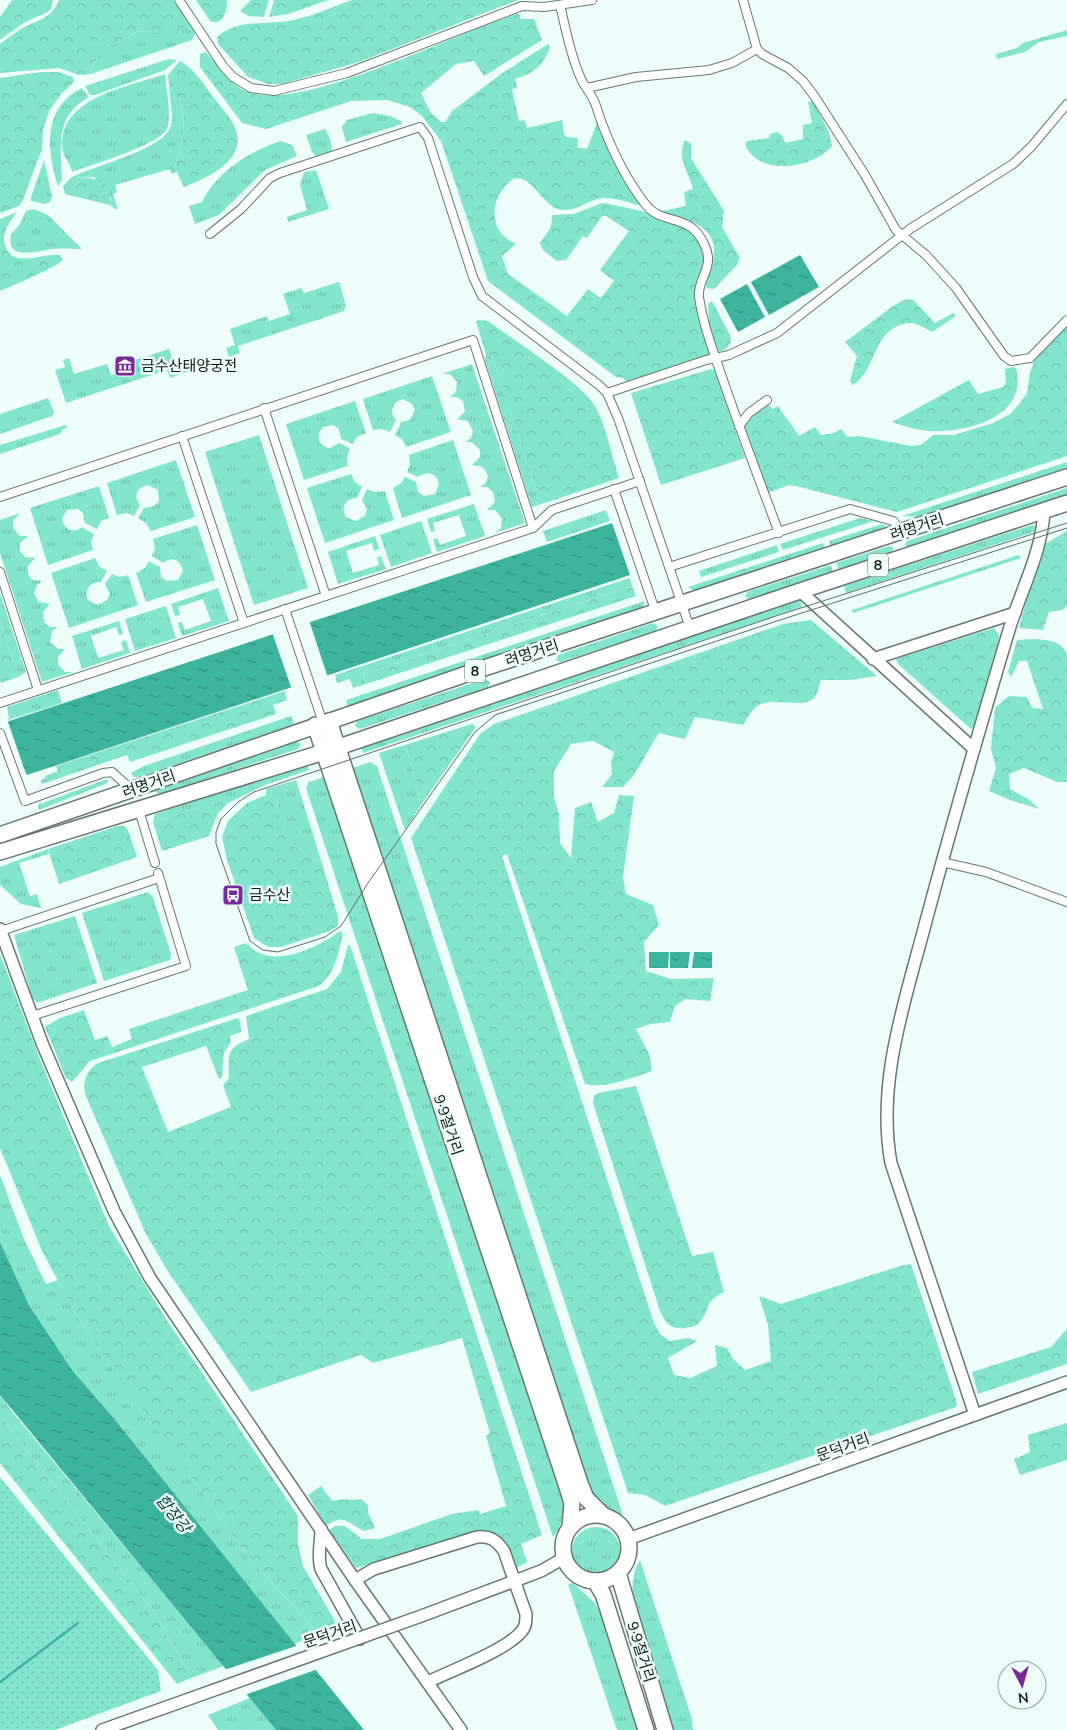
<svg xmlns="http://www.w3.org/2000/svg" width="1067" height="1730" font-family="'Nunito Sans','Noto Sans KR',sans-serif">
<defs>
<pattern id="grass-tufts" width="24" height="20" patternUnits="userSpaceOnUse" patternTransform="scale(1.25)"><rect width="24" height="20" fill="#84e5cf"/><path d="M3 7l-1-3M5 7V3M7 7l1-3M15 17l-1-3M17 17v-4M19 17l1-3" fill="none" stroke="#71c4b1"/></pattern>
<pattern id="forest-crowns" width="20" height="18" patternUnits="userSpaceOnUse" patternTransform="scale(1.25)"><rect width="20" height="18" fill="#84e5cf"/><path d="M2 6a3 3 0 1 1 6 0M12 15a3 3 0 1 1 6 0" fill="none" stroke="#71c4b1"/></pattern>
<pattern id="park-dots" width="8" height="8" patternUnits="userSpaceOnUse" patternTransform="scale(1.25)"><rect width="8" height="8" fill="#84e5cf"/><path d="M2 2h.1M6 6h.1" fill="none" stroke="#71c4b1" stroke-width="1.8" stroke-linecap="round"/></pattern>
<pattern id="water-ripples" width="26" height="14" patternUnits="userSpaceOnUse" patternTransform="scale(1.25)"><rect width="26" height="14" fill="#3cb49e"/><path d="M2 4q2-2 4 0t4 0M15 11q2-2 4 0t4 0" fill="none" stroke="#319280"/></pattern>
</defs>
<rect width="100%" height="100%" fill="#edfdf9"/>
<g fill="url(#grass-tufts)">
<polygon points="189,20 195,33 192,40 91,74 90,70 104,48 123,40 138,31 148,32"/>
<polygon points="169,59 177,60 165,70 95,95 90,95 85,86"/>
<path d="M165,74C166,88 172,117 167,129C159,145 91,165 72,172C70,163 64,157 63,152C54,98 128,87 165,74Z"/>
<path d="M82,88L89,97C54,116 61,148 62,180L58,186C47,150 42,108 82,88Z"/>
<path d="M170,97L179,98C188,120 183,146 174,167L176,172L172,174L170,169L115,185L117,192L113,194L118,209H115L110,205L111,198L94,177H72C94,166 161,150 170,128C174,119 171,107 170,97Z"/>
<path d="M808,102L816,118L815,125L807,131L804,141C790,149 788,143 776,137L769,139L770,134L779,132L780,135H782L785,143L803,139V125L812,123Z"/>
<polygon points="373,113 390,116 401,121 402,124 346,142 342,127 347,120"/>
<path d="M325,129C329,136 334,146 331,154L328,152L319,155V159L312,152L306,135Z"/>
<path d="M281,141L292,145L297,156L265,170L219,215L195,224L189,206L202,202C217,171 250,151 281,141Z"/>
<polygon points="44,160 52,197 50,202 45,204 31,201 31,197"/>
<polygon points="316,170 329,209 288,222 287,217 307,210 300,185 304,172"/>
<path d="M34,209L48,215L82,249C73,249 63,248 54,249C39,250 5,263 11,234L20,224L26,211Z"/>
<polygon points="339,282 346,306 344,311 238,346 240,353 229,357 226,348 235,345 230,329 267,316 269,321 290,314 283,294 301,288 304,293"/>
<polygon points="169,349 175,366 184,363 187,372 170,378 167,370 66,403 55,370 65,367 63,360 69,358 74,374 107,364 111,375 131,368 129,362"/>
<polygon points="486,355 492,356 536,489 554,500 532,507 485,360"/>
<polygon points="472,364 525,523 495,533 501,528 502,518 495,510 487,510 495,502 493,492 487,487 480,487 486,483 488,476 483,467 472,465 480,457 480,450 472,442 465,442 471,438 473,431 468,421 457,419 465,412 463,401 457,397 450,397 456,392 457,382 450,374 442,374"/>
<path d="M432,376L451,432L406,447L402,439L395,435L401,422L410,420L415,410L412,404L403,399C392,402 389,412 396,420L390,432L382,429L373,430L363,399Z"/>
<polygon points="48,398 54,412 52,416 0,434 0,414"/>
<path d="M355,401L366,433L357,437L353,444L341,439L339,429L333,425L323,427C315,436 319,447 330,448L339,443L350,448L347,457L348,466L304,480L286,424Z"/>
<polygon points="66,425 67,428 63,429 60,434 0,454 0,445"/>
<polygon points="259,435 308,588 254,605 205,452"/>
<path d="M453,440L471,495L402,518L393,488L400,484L405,477L416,482L418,492L424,496L435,494L439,484C437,473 427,470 418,477L407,472L410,464L409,455Z"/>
<path d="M176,460L195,517L151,531L146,523L138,518L144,508L154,506L159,501L158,490L148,485C137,487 133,496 140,505L134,516L127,513L117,515L107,483Z"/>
<polygon points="1067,462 1067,469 921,517 902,516"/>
<path d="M351,474L355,482L362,487L357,498C346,498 340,507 346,517L355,521L365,516L367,509L362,500L367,489L375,492L385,491L394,520L325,543L307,488Z"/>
<path d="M99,486L109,518L101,521L97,529L85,523L83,513L78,509L67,510L62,519C64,530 74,534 82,527L94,534L91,542L93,550L48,565L30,508Z"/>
<polygon points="1067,488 1067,495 910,548 905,545 907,541"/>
<polygon points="474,504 485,536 437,552 433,539 437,538 440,545 466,536 459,515 433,523 435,531 431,532 427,519"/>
<polygon points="606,510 610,521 547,542 543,531"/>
<polygon points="20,513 13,521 13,528 20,536 28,536 20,543 20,551 25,557 35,558 28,566 28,574 32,580 43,581 37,585 34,593 39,602 50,604 43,612 44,622 50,627 58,627 52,631 50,642 58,649 65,649 58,657 58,664 65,672 73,672 42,682 0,553 0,520"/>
<polygon points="860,518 874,521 783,550 780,544"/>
<polygon points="421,521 432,553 391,567 380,535"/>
<polygon points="882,524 886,526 885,529 831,547 829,541"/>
<path d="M197,525L215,580L146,602L136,573L145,568L149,561L160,567L161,577L167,581L178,580L183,571C181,560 172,556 163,563L152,556L155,548L153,539Z"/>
<polygon points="1032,525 1037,527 1034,532 846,593 844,586"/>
<polygon points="375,536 379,549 374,551 372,543 346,551 353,573 379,565 377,557 381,556 386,569 338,584 328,552"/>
<polygon points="823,543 825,549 701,590 695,591 688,587"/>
<polygon points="777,545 779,552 701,577 699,571"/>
<polygon points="889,546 894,548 891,553 839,570 836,563"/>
<polygon points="1019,555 1021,558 853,613 852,610"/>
<path d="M95,558L99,566L107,571L101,582C90,581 84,590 88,600L98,605L107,600L110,594L105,584L112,574L120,577L128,575L138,605L69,628L51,573Z"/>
<polygon points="831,565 833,572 750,599 745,597 747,592"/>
<polygon points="630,578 632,586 363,674 366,684 353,688 350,679 337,683 335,675"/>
<polygon points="218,588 229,621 182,636 178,623 182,622 185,630 211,621 203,599 178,607 180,615 175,616 171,604"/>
<polygon points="0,593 26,672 18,677 0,621"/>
<polygon points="800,599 802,607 363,753 361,746"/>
<polygon points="645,601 642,609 638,611 348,707 346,700"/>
<polygon points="166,606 176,638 135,651 125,619"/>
<polygon points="119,621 123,634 119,635 116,627 91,636 98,658 124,650 121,642 126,640 130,653 82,669 72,636"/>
<polygon points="653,623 658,626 656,631 560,662 556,660 558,655"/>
<polygon points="485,679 490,682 488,687 360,729 355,726 357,721"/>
<polygon points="58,690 62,703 8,720 9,718 7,707"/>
<polygon points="291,716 294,724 140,777 134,777 131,773 144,766"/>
<polygon points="296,741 301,744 298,749 160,794 155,792 157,787"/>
<polygon points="408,744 406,747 420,800 425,799 405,830 379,753"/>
<path d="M370,762L377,766L623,1515C607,1511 595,1498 588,1484L353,768Z"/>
<polygon points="307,764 309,770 265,785 228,803 222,801 153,822 155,814"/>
<path d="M327,776L562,1492C564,1509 564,1524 553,1537L306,788L309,782Z"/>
<polygon points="107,779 108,782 105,784 39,810 38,805 40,804"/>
<path d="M296,780L322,863C285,842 286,839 275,798L266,795V789Z"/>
<polygon points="48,849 49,854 19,863 30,896 37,894 41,908 21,904 0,885 0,867"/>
<polygon points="148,892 153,897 171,954 170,960 104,981 82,913"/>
<polygon points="75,916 97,983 37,1003 32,997 14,935"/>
<polygon points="0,1175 24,1239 46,1284 58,1280 81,1323 249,1558 319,1634 294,1644 112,1416 72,1370 29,1305 0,1242"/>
<polygon points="0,1395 13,1413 224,1666 189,1679 189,1673 154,1612 0,1416"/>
<circle cx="596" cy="1551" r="24"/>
<path d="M640,1560L692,1719L693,1730H674L633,1603C632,1590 632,1571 640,1560Z"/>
<polygon points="573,1583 595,1603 604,1622 639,1730 617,1730 568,1584"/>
<polygon points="250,1698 276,1730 218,1730 208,1715"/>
</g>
<g fill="url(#forest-crowns)">
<polygon points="12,0 53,0 51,9 48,12 25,22 0,40 0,17"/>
<path d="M59,0H173L189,20L185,28L170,34L138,31L123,40L104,48L90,70L91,74L79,75L59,68L0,73V44C8,38 17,31 26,26C42,19 52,17 59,0Z"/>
<path d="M196,0H227C227,9 226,17 218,22H211Z"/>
<polygon points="251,0 269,0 264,17 249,16 240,11"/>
<polygon points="274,0 328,0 288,14 269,17"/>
<path d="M352,0H518L359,62L282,84H268L248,77L218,44L217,37C236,19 265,25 289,21C310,17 332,7 352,0Z"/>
<path d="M516,14H519L521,19H534L542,40L484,76L474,61L456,64L421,93L431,113L441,122H445L452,111L501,74L548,44L550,47C543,66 534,73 515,79L517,88L512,89L519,121L525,120L527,128L562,120L564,134L567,137L578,138L577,147L587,149L598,120L611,154L642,206C630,203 615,197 603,198C588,199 575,214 558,209C541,203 534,178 515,178C489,193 486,232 516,244L502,256L508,274L567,316L588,289L601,298L614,281L600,270L629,231L606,216H602L587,238L583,236L566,260L557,261L543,250L540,243L551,227L552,215L574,214L602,203L609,204L645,212L681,225L690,231L697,238L704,259L695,292L712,354L626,383L624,378L616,377L488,281L441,141L422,116L410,107L387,100L351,101L266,129L242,123L200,67V54L206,52C219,67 232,88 251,93C306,110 456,33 516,14Z"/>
<polygon points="1067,30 1067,36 1039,42 1025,52 997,59 996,54 1017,48 1023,43"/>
<path d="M180,61C195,69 204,85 214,98C221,108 232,118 236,130C247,161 205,179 184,187L174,167C183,146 188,120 179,98L170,97L168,75Z"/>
<polygon points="41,72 58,72 73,77 74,82 61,94 49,111 43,130 42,149 22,202 19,206 0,213 0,78"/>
<path d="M813,101L829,132L832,146C814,168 758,178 745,144L747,141L776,137C788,143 790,149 804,140L807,131L815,125L816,118L808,102Z"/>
<path d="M685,140L691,144V158L724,211L722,227L740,258L737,265L714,289L707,288L705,284C727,237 708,222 662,214V211L686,206L684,192L693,189C689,172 676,158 685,140Z"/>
<path d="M72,177C92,177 113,179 110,205L65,194L63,186Z"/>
<path d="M17,212C9,223 0,234 6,248C14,268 44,253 60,255L63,260C59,266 10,287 0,291V219Z"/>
<path d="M906,299L913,300L935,323L953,313L956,316L932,332C926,329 917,323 911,323C872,325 878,370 853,385L850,381L857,356L845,342L893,306Z"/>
<polygon points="712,301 730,335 731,342 726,349 718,352 709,322 708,304"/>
<path d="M480,320L488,321C512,339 582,383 595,406C606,425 612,456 619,478L554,500L536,489L492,356L486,355L476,321Z"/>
<polygon points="1067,325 1067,456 897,512 796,486 789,485 767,493 743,428 752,416 767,404 773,409 778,406 799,436 815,427 821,435 834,433 841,429 848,437 859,436 911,446 921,445 933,435 954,435 993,423 1010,414 1020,403 1027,393 1030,372 1037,355"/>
<path d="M1013,367L1016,368C1029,417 967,433 929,431C916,430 904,426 892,422L969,380L978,394L1003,387L1006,383L1005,369Z"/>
<polygon points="711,369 715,370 745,458 661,485 631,393"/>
<polygon points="1067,531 1067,606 1062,610 1049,612 1043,630 1019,628 1036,564 1045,544"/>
<polygon points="632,586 636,596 366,684 363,674"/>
<path d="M811,620L877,676L850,680H821C819,685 818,694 814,698C802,710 774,695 757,706C752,710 747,719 743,725L695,717L685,739L659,733C646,752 639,772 623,787H602L612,774L611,762L614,752L593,741L571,744L554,771V797L559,814L560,843L571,858L575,808L591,802L598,822L614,813L619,795L634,796L623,877L626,894L653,905L659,925L644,942L646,971L671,979L714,978L710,1001L685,999L675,1006L670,1022L651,1024L636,1029L650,1056L652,1071C632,1078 605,1089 585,1084L507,854L502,856L654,1323L660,1334L670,1341L688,1338L697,1341L668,1358L674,1375L690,1378L717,1366L715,1345L727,1348L733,1359L745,1370L771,1361L768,1325L759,1296L781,1304L900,1266L911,1264L957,1403L956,1407L665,1506L645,1495L628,1493L411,838L480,734L494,724L783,624Z"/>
<polygon points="0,621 18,677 1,683 0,681"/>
<polygon points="994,628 999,635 996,665 977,723 971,729 898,664 896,659"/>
<path d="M1033,639C1047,640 1061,640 1067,654V782H1057L1024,768L1009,774L1010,789L1030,800L1039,809L1010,800L989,791L996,768L991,749L995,708L1009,696L1027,697L1032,708L1043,709L1027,661H1019L1011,677L1008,672L1017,640Z"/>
<polygon points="285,691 287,700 273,705 276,714 130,762 127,755 42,784 41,780 46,778 45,776 58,771 56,766"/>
<polygon points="472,724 476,727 425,799 420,800 406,747 408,744"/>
<path d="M266,795L275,798C286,838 285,842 322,863L338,917V926L330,931L281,947H268L254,938L227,860L222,837L228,821L247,803Z"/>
<polygon points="222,801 228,803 218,813 209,836 162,851 153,822"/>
<polygon points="118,826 125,826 128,830 137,857 59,884 48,849"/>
<path d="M340,931L343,934C338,953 336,973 319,986L90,1061L72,1082L66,1078L45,1027L60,1018L84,1010L95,1040L107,1036L112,1047L132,1039L129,1029L248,990L234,947L246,943C250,946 254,951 259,953C284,964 320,946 340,931Z"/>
<path d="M348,945H350L542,1535L521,1544L527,1562L516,1568C507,1547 506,1534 480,1533L356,1568L329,1530L335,1526H345L362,1539H380L452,1514L478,1510L480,1514L506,1506L486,1436L490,1433L462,1338L373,1363L361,1355L251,1392L167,1270L145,1232L85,1094C83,1080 86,1071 98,1063L238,1018L240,1021L241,1032L230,1036L231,1042L224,1053L222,1077L219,1079L206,1046L142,1067L168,1132L231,1107L223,1085L229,1078C229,1054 225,1049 249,1039L246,1016L327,989L341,972Z"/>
<polygon points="0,954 41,1062 109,1226 164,1316 298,1516 298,1544 303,1566 339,1628 319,1634 249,1558 134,1398 81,1323 42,1251 0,1148"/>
<path d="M636,1086L692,1256L713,1252L724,1292C704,1302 711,1308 700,1322C698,1325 693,1327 690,1327C674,1331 666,1326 660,1311L593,1103L594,1096L598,1093Z"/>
<polygon points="1067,1329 1067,1364 978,1394 972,1372 1051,1347"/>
<polygon points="0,1416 154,1612 189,1673 189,1679 177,1684 0,1463"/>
<polygon points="1067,1423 1067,1460 1020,1475 1014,1459 1030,1452 1028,1435"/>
<path d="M321,1486L332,1501C343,1498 351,1501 361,1499L368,1505V1512L375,1528L365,1531C348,1525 346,1512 326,1526L308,1495Z"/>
</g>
<polygon fill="url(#park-dots)" points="0,1477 158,1670 161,1691 55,1730 0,1730"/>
<g fill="url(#water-ripples)">
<polygon points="800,255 819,287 769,315 751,282"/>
<polygon points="747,284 765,317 738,332 720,299"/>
<polygon points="612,523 630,575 51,767 27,775 0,724"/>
<polygon points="649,952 669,952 668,968 649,968"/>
<polygon points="670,952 690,952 688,968 670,968"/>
<polygon points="694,952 712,952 712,968 692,968"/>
<polygon points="0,1242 29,1305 72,1370 112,1416 364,1730 276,1730 0,1395"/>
</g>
<g fill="#edfdf9">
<polygon points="309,620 328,678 292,690 272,632"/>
<polygon points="7,719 27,777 0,783 0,721"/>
<polygon points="299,1645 318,1669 245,1695 224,1670"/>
</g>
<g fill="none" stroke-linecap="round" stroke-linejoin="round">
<polyline stroke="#3cb49e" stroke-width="2.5" points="0,1682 78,1623"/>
<g stroke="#687773" stroke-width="10">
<g id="street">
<polyline points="179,0 223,66 233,77 251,88 274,91 347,73 522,6 544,7 592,0"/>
<polyline points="743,0 757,49 762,54 788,68 803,81 815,97 865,175 896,230 926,255 956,288 1004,356 1011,361 1030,358 1067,320"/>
<path d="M560,5C566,30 571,57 582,81C586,88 591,94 594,101C598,109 599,117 603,126C613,152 628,182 646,205C664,227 690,211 705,246C715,268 697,278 699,297C703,325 714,353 723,380C741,432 760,482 779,533"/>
<polyline points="587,88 636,77 709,70 732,63 757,49"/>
<polyline points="210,234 241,209 270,178 280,173 420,127 428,138 473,277 482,296 599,385 607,393 618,418 690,628"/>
<polyline points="607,393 706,360 729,355 777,333 910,229 1013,164 1031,147 1067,104"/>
<polyline points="264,408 326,596"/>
<polyline points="739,426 749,413 767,400"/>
<polyline points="182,436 244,623"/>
<polyline points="614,489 656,613"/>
<polyline points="0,497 473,340 533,528"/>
<polyline points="669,567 850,509 893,521 903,532"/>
<polyline points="0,572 38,690"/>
<polyline points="285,609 323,723"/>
<polyline points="0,703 533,528 552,510 640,481"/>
<polyline points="0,733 25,801 103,773 112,772 132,790"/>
<polyline points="138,807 155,863"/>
<polyline points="942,862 986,872 1067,902"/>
<polyline points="1,931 159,878"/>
<polyline points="32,1016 186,966 158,873"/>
</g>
</g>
<g stroke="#687773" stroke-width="14">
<g id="secondary">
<polyline points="800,591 974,749"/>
<polyline points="873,659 1015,613"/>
<polyline points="0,929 42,1043 114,1211 150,1278 355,1580 461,1730"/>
<path d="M975,1415L891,1163C876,1082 906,998 926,921C952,824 980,727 1009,630C1021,590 1042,552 1044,511"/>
<path d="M321,1529C321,1543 317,1557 321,1569L360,1639"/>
<polyline points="628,1539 1067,1382"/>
<path d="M355,1580L374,1569L477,1537C491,1536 496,1540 504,1551L526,1614C526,1621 526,1627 521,1632C505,1651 452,1670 428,1682"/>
<polyline points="424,1615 541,1571 564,1558"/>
<polyline points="102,1730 189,1699"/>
</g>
</g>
<g stroke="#687773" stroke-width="18">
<g id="highway">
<polyline points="329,721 580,1483 586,1498 603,1515"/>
<polyline points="315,725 567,1487 572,1503 570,1527"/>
<polyline points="0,835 478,670 1067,477"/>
<polyline points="0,852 324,752 800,591 1067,503"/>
<circle cx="596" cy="1548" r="33"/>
<polyline points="618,1573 665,1730"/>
<polyline points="595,1581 603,1594 646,1730"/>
</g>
</g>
<use href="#street" stroke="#fff" stroke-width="8"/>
<use href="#secondary" stroke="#fff" stroke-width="11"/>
<use href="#highway" stroke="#fff" stroke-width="15"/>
<polyline stroke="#626c69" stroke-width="1" points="1067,523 779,615 254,792 238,802 221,819 216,832 216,844 250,941 263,950 278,952 325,937 341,926 368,883 475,732 495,715 780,620 1067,528"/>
<g stroke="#687773" stroke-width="14" stroke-linecap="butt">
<polyline id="secondary-bridge" points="189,1699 424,1615"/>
</g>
<use href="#secondary-bridge" stroke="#fff" stroke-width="11"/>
</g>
<defs>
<g id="museum-square" transform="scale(1.125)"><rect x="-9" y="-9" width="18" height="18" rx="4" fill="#782899" stroke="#edfdf9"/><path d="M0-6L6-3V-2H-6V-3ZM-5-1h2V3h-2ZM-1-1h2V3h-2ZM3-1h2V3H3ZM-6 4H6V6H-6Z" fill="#fff"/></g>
<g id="bus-square" transform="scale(1.125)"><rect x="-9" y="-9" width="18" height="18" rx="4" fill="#782899" stroke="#edfdf9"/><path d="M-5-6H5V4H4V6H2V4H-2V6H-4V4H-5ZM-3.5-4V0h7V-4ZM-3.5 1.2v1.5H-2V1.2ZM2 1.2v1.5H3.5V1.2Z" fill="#fff"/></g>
</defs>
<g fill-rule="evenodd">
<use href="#museum-square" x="125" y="366"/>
<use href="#bus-square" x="233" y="895"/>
</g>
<g text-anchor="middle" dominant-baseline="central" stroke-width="5" stroke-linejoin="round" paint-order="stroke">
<g fill="#edfdf9" stroke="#565f5c" stroke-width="1">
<rect x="868" y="553.5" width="20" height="23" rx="4"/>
<rect x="465" y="659.5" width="20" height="23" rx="4"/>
</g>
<g font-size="14" font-weight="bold" fill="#151b19">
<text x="878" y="565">8</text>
<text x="475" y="671">8</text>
</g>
<g font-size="15" fill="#151b19" stroke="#edfdf9" text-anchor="start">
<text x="141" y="366">금수산태양궁전</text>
<text x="249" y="895">금수산</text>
</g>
<g font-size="15" fill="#151b19" stroke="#edfdf9">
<text transform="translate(917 527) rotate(-18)">려명거리</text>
<text transform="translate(532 653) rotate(-18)">려명거리</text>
<text transform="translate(149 784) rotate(-19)">려명거리</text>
<text transform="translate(448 1125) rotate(72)">9·9절거리</text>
<text transform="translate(843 1447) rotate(-20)">문덕거리</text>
<text transform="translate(330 1634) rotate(-19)">문덕거리</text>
<text transform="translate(641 1652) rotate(73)">9·9절거리</text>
</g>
<g font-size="16" font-style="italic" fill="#0a4036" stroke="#edfdf9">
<text transform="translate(173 1514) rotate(51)">합장강</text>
</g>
</g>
<g transform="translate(1022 1685) rotate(174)"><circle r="24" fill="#edfdf9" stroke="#97a39f"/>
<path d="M0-4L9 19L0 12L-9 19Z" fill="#782899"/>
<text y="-8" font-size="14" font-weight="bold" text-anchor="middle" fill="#151b19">N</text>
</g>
</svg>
